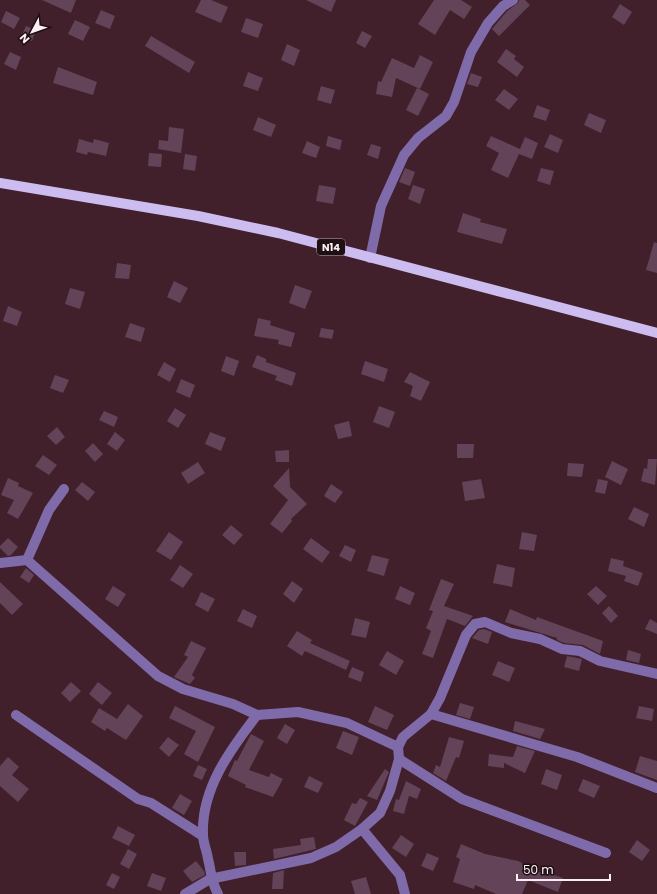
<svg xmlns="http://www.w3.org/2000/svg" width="657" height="894" font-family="Poppins,sans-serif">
<rect width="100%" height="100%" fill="#41202b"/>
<g fill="#624358">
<polygon points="42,0 76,0 71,13"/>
<polygon points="201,0 211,0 228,7 221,23 195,12"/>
<polygon points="306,0 336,0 331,12"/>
<polygon points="434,0 461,0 472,7 464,19 450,10 435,35 418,24"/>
<polygon points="519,0 525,0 530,5 499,36 492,29 507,11 518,3"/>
<polygon points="620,4 632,12 624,25 612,17"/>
<polygon points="101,10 115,16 110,29 95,23"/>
<polygon points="6,11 20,18 14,29 1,22"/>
<polygon points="246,18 263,24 258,38 241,32"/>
<polygon points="75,20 90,27 83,41 68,34"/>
<polygon points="26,26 36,30 32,41 21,37"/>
<polygon points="362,31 372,36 365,48 356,43"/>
<polygon points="151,36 195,62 189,73 145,46"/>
<polygon points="287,44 300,50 294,66 281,60"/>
<polygon points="506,49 516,56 514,59 524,67 517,77 497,62"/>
<polygon points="10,52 21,57 16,70 4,64"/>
<polygon points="420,55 433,62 420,89 396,78 392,97 376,94 378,81 381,82 392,58 414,68"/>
<polygon points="58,67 97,82 93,95 53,83"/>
<polygon points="248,72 263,78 258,91 243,86"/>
<polygon points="471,73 482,77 478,87 467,84"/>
<polygon points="321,86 335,90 331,104 317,100"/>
<polygon points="417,88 429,94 418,116 406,110"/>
<polygon points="504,89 518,99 509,110 495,100"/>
<polygon points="537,105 550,110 546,121 533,117"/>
<polygon points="589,113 606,120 601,133 584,125"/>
<polygon points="258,117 276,125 271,137 253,130"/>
<polygon points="169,127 184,129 181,153 158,149 159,140 168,141"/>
<polygon points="550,134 563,140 558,153 544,147"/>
<polygon points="328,136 342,140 340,150 326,146"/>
<polygon points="491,136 520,149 525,137 538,143 532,159 519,154 508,178 491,170 499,153 486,146"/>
<polygon points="79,139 93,143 94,139 109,143 106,156 88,152 87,155 76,152"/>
<polygon points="307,141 320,147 316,158 302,153"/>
<polygon points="371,144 381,147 378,159 367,155"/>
<polygon points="149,153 162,154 161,167 148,166"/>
<polygon points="185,154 197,156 195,171 183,169"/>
<polygon points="405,168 415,172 410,186 399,182"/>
<polygon points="541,168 554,171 550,185 537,181"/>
<polygon points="319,185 336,188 333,204 316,201"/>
<polygon points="413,185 425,189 420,204 408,199"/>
<polygon points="463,213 481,219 480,222 507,229 502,244 457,232"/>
<polygon points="654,242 657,243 657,273 646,270"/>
<polygon points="117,263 131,265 129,279 115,278"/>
<polygon points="174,281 188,288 180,303 167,297"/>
<polygon points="295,285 312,291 305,309 289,303"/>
<polygon points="70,288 85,292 80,309 65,304"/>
<polygon points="8,306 22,312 17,326 3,321"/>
<polygon points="258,318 271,321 270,325 295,333 291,347 278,344 279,340 254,336"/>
<polygon points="130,323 145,328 141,342 125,337"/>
<polygon points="321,328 334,330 332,339 319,337"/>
<polygon points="257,355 266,359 266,362 296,373 292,386 275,380 277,376 252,367"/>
<polygon points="226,356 239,361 234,376 221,371"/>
<polygon points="365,361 388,369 384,382 361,374"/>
<polygon points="164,362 176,369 170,382 157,375"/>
<polygon points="410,372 430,382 421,401 410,396 413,386 404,382"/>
<polygon points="55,375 69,380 63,393 50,388"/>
<polygon points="181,379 195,385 190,398 176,392"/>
<polygon points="379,406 395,412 389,428 373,422"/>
<polygon points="175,408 186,415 178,428 167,421"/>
<polygon points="104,411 118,417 114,427 99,420"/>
<polygon points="349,421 352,436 338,439 334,425"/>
<polygon points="57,427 65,437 56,445 47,436"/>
<polygon points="115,432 125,440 117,451 107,444"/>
<polygon points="210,432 226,438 221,451 205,444"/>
<polygon points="93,443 103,454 95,462 85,451"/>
<polygon points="457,444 474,444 473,458 457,458"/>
<polygon points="289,450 289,462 276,462 275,451"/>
<polygon points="43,455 57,465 49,475 35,466"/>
<polygon points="648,459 657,459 655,485 641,481 644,468 647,469"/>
<polygon points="612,461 628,469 621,485 605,477"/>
<polygon points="198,462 205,473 188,484 181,473"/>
<polygon points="568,463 584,464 582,477 567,476"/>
<polygon points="289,468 290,487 307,504 291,519 292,521 282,533 270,524 288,500 273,486"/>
<polygon points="8,478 19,483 18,486 33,493 18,519 7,513 14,500 1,495"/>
<polygon points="481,479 485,498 465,501 462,482"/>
<polygon points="598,479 608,481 605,494 595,492"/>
<polygon points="82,482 95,492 88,501 75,490"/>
<polygon points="331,484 343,492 335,503 324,496"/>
<polygon points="634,507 649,514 644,527 628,519"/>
<polygon points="231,525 243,535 234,545 222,535"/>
<polygon points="169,532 183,542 171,560 156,551"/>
<polygon points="522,532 537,535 534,551 519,549"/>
<polygon points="8,538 18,547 11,555 8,556 0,548 0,546"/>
<polygon points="311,538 330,552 322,563 303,549"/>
<polygon points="345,545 356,550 351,562 339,556"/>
<polygon points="372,555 389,559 384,576 367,571"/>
<polygon points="611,558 624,561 623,566 643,573 638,586 624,581 626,576 608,571"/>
<polygon points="497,564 515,568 512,587 493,583"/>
<polygon points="180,565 193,574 183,588 170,580"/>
<polygon points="26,568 34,575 29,583 20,577"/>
<polygon points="441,579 454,584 444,606 473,616 465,626 447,619 433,658 422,654 431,631 426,628 433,611 429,610"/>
<polygon points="292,581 303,589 294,603 283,594"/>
<polygon points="0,582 23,604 12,615 0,603"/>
<polygon points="113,586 126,594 118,607 105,599"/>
<polygon points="400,586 415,593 410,605 395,599"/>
<polygon points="596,586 607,596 598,605 587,594"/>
<polygon points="201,592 215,599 208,612 195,605"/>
<polygon points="609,606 618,616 611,623 602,613"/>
<polygon points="243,609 257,616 252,628 237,621"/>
<polygon points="510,609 536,620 537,617 603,641 600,654 583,645 564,643 557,640 557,638 505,622"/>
<polygon points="355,618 370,622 366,638 351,635"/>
<polygon points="650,619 657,623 657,634 645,629"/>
<polygon points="484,629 492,632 488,644 472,638 479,630"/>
<polygon points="297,631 312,640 310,643 350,661 346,670 305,651 302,656 287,646"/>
<polygon points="191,641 206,648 192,675 195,678 190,684 174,677 188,657 184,655"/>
<polygon points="628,650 641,654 639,663 626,660"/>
<polygon points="387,651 404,661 396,675 379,665"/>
<polygon points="567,656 582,659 579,671 564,667"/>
<polygon points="498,661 515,668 509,682 492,675"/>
<polygon points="352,667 364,672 361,682 348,677"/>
<polygon points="71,682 81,691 70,702 61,693"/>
<polygon points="98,682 112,693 102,705 89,694"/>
<polygon points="460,703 474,707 470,719 456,715"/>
<polygon points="128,704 143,716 126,740 107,728 105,731 91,722 99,708 117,719"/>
<polygon points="175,706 215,727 198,762 184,754 196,731 169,718"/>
<polygon points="375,706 394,715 387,730 368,722"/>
<polygon points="639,706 654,709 652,721 636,718"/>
<polygon points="515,721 545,729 540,739 513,731"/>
<polygon points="285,724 295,730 287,744 277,738"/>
<polygon points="343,731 359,737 352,755 336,748"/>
<polygon points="251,734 264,741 249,770 269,777 271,773 283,779 273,797 245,787 246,785 228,776 235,760 237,761"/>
<polygon points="168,737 179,745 169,757 159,748"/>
<polygon points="449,737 464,741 459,758 456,757 446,781 433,773 436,765 440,767"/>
<polygon points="517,746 535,751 525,773 504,763 504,768 488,766 489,754 513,757"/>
<polygon points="640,756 657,761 657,780 635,772"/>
<polygon points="8,757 19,767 12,775 29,789 18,802 0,786 0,766"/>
<polygon points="198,765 207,769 202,780 193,776"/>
<polygon points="385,769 389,772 377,800 367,796"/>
<polygon points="546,769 562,775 557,790 541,784"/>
<polygon points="309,776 323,783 318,793 304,787"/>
<polygon points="583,779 600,786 594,798 578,791"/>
<polygon points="406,781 421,789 417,799 409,796 404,814 393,811 396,799 399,800"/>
<polygon points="180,794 192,801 184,815 172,808"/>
<polygon points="360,798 368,802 355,826 344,820 352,803 356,804"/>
<polygon points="118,826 135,835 129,846 112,838"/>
<polygon points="401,835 414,844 406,857 392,848"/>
<polygon points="314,837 316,849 274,859 273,849 301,845 300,839"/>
<polygon points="637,840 650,850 642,861 629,852"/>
<polygon points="461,844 485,854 518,861 547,876 548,873 563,878 558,892 528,880 522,894 496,894 475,885 474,889 453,882 460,859 456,857"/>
<polygon points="128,849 137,854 129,869 120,864"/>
<polygon points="234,852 246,852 246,865 235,866"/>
<polygon points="427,853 439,858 433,871 421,866"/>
<polygon points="196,861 204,871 205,875 192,882 183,871"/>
<polygon points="284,870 283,889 272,889 273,873"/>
<polygon points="112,873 120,877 114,889 106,885"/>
<polygon points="152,873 166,878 161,891 147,886"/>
<polygon points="366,877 371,894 355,894 351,881"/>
</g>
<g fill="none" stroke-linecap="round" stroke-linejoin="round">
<g stroke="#806baa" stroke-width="10">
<polyline points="370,258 381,206 404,155 418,138 446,116 454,102 471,52 488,23 503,6 513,0"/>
<polyline points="27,560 49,510 64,489"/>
<polyline points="0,563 27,560 158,676 183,689 233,704 257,715 298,712 347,723 398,747"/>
<polyline points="431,714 577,757 657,788"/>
<polyline points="16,715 138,799 151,803 203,836"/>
<polyline points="399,759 462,799 606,853"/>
<polyline points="362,829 400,875 405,894"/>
<polyline points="185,894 210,879 311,858 336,847 362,829 380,813 390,791 399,759 398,747 403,737 431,714 440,698 466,635 475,624 485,622 511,633 540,639 562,649 580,651 600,661 657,674"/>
<path d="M218,894C210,879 212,874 208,859C207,851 203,843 203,835C201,789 230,750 257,715"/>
</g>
<polyline stroke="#ccbcf0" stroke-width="10" points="0,183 198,216 278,233 657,333"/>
</g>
<g text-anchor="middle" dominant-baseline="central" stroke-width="4" stroke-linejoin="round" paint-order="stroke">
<rect fill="#1e0f14" stroke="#b9abaf" stroke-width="1" x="317" y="239" width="28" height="16" rx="3"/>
<g font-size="10" font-weight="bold" fill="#fceef2">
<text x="331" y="247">N14</text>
</g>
</g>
<g transform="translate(32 32) rotate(229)" stroke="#1e0f14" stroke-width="3" paint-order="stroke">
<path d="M0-3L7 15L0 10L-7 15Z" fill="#fceef2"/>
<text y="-6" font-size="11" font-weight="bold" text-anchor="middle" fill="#fceef2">N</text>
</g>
<path d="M517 874v6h93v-6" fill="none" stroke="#fceef2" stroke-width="2"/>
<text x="523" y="874" font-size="12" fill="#fceef2" stroke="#1e0f14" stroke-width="3" paint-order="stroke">50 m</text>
</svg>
